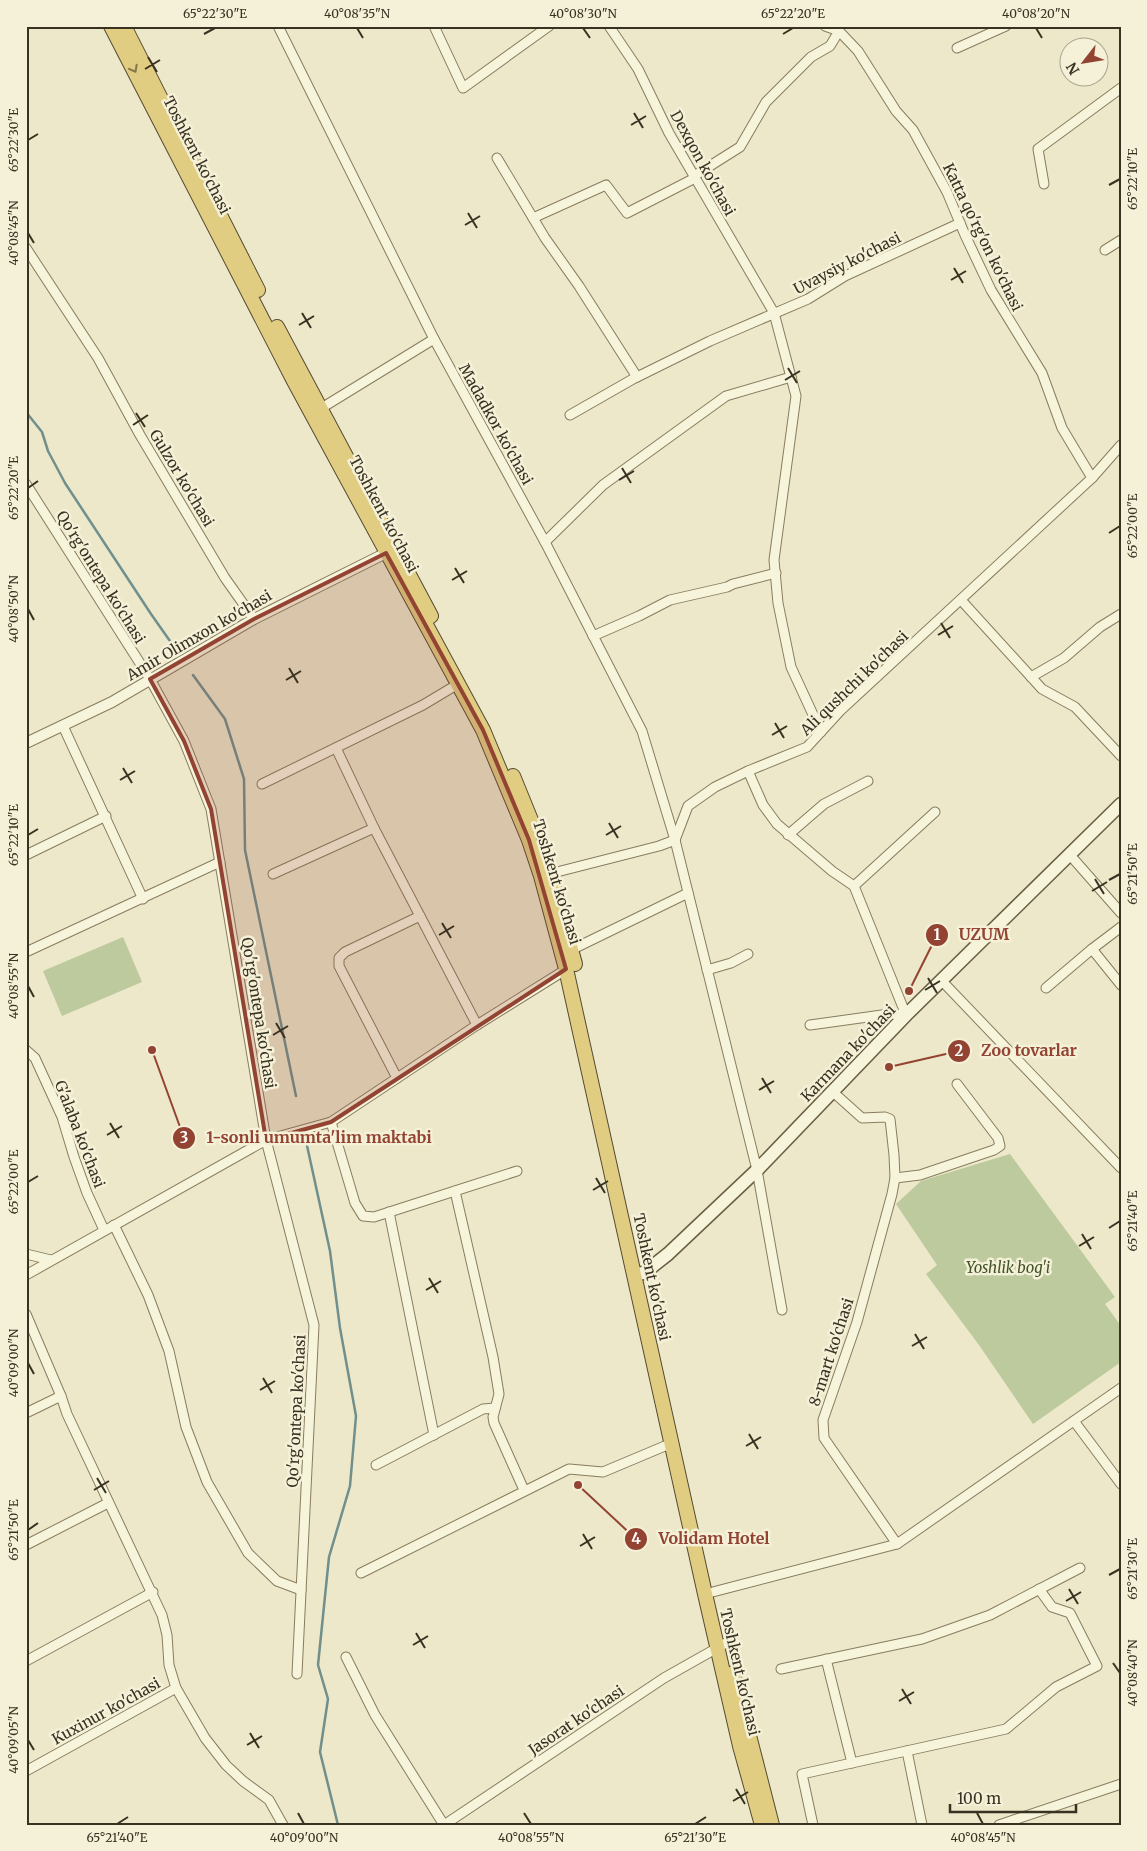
<svg xmlns="http://www.w3.org/2000/svg" width="1147" height="1851" font-family="Merriweather,serif">
<rect width="100%" height="100%" fill="#ece8c9"/>
<g fill="#bdca9d">
<polygon points="123,937 142,982 62,1016 43,971"/>
<polygon points="1010,1154 1115,1297 1105,1304 1121,1326 1121,1362 1033,1424 979,1345 926,1274 937,1265 896,1204 921,1181"/>
</g>
<g fill="none" stroke-linecap="round" stroke-linejoin="round">
<g stroke="#708f8d" stroke-width="2.5">
<polyline points="26,412 42,432 48,451 65,483 151,614 177,651"/>
<polyline points="193,675 225,719 244,779 245,850 296,1096"/>
<polyline points="306,1141 330,1251 340,1328 356,1416 350,1486 329,1557 318,1665 328,1699 320,1752 338,1825"/>
</g>
<g stroke="#887c5f" stroke-width="11">
<g id="minor">
<polyline points="278,26 434,339 545,542 642,731 675,840 757,1170 782,1310"/>
<polyline points="434,26 463,88 549,26"/>
<polyline points="609,26 638,69 669,133 774,313 796,396 774,560 778,603 791,667 821,732"/>
<polyline points="825,26 839,31 858,51 896,111 913,130 947,192 965,235 991,290 1042,373 1062,428 1092,478"/>
<polyline points="957,48 1006,26"/>
<polyline points="497,158 545,238 579,286 637,377"/>
<polyline points="694,176 740,147 766,102 811,57 830,46 839,31"/>
<polyline points="1044,184 1038,149 1121,88"/>
<polyline points="533,218 606,185 627,213 695,178"/>
<polyline points="26,248 98,358 140,435 225,578 254,619"/>
<polyline points="1105,250 1121,240"/>
<polyline points="320,409 434,339"/>
<polyline points="570,415 633,379 710,341 808,299 845,276 960,223"/>
<polyline points="26,484 150,679 184,741 211,809 266,1140 314,1325 297,1674"/>
<polyline points="545,542 603,485 726,396 791,377"/>
<polyline points="961,600 1042,689 1075,707 1121,756"/>
<polyline points="593,636 639,616 670,600 727,587 733,584 776,573"/>
<polyline points="1031,677 1064,658 1100,627 1121,614"/>
<polyline points="63,726 143,899"/>
<polyline points="336,748 374,828 477,1025"/>
<polyline points="748,771 763,805 777,824 832,871 854,886 906,1015 889,1014 810,1025"/>
<polyline points="262,784 423,705 458,684"/>
<polyline points="788,835 824,804 868,781"/>
<polyline points="675,840 688,806 715,787 748,771 807,747 840,711 1092,478 1121,445"/>
<polyline points="26,855 106,816"/>
<polyline points="1070,855 1121,913"/>
<polyline points="273,874 374,828"/>
<polyline points="545,875 659,846 675,840"/>
<polyline points="854,886 935,812"/>
<polyline points="1092,949 1121,985"/>
<polyline points="571,950 688,893"/>
<polyline points="26,952 220,862"/>
<polyline points="707,970 731,963 748,954"/>
<polyline points="941,980 1121,1168"/>
<polyline points="1046,988 1092,949 1121,927"/>
<polyline points="26,1050 35,1058 62,1117 74,1157 87,1193 104,1230"/>
<polyline points="397,1078 339,966 339,958 345,952 420,916"/>
<polyline points="833,1092 862,1118 885,1117 890,1119 894,1155 895,1178 892,1194 857,1322 823,1420 824,1438 897,1544"/>
<polyline points="331,1122 355,1203 363,1216 374,1217 517,1171"/>
<polyline points="895,1178 920,1175 994,1150 1000,1146 998,1138 957,1084"/>
<polyline points="455,1191 493,1357 499,1394 493,1417 494,1423 524,1490"/>
<polyline points="389,1212 434,1435"/>
<polyline points="114,1225 148,1295 169,1351 186,1427 207,1482 248,1553 277,1581 301,1590"/>
<polyline points="26,1254 51,1260"/>
<polyline points="26,1275 266,1140 331,1122 477,1025 570,967"/>
<polyline points="26,1314 61,1396 67,1414 162,1615 167,1635 169,1665 176,1688 205,1738 226,1765 243,1781 269,1800 283,1825"/>
<polyline points="26,1413 61,1396"/>
<polyline points="1074,1421 1121,1484"/>
<polyline points="376,1465 483,1409 495,1408"/>
<polyline points="26,1545 108,1503"/>
<polyline points="361,1573 569,1469 603,1472 672,1443"/>
<polyline points="705,1594 897,1544 1121,1388"/>
<polyline points="346,1657 375,1715 444,1825"/>
<polyline points="826,1659 852,1763"/>
<polyline points="26,1661 153,1592"/>
<polyline points="781,1669 922,1639 990,1615 1080,1568"/>
<polyline points="907,1751 922,1825"/>
<polyline points="26,1771 176,1688"/>
<polyline points="444,1825 664,1678 726,1643"/>
<polyline points="813,1825 802,1774 1006,1729 1056,1687 1097,1666 1070,1613 1052,1607 1039,1589"/>
<polyline points="999,1825 1121,1784"/>
</g>
</g>
<g stroke="#887c5f" stroke-width="12">
<polyline id="tertiary" points="26,743 112,702 254,619 386,553"/>
</g>
<g stroke="#6a5d42" stroke-width="15">
<polyline id="secondary" points="635,1274 644,1273 668,1254 757,1170 906,1015 1121,804"/>
</g>
<g stroke="#564a32" stroke-width="16">
<g id="trunk">
<polyline points="111,26 294,381 483,730 529,840 541,876 566,969 705,1594 740,1746 762,1825"/>
<polyline points="124,26 258,290"/>
<polyline points="277,327 431,616"/>
<polyline points="513,776 535,830"/>
<polyline points="550,874 575,964"/>
<polyline points="733,1673 772,1825"/>
</g>
</g>
<use href="#minor" stroke="#f7f4dc" stroke-width="9"/>
<use href="#tertiary" stroke="#f7f4dc" stroke-width="10"/>
<use href="#secondary" stroke="#f7f4dc" stroke-width="12"/>
<use href="#trunk" stroke="#e0cd82" stroke-width="14"/>
</g>
<defs><path id="oneway-chevron" d="M-2-3.5L2.5 0L-2 3.5" fill="none" stroke-width="1.6" stroke-linecap="round" stroke-linejoin="round" transform="scale(1.25)"/></defs>
<use stroke="#84774d" href="#oneway-chevron" transform="translate(134 69) rotate(62)"/>
<path fill="#934332" fill-opacity="0.2" stroke="#934332" stroke-width="4" stroke-linejoin="round" d="M386,553L483,730L529,840L566,969L331,1122L266,1140L211,809L184,741L150,679L254,619Z"/>
<path fill="none" stroke="#393121" stroke-width="2" d="M357,28L363,38M583,28L590,38M1036,28L1042,38M204,34L215,28M783,34L793,28M148,57L157,72M145,69L160,60M634,113L643,128M631,125L646,116M28,140L38,134M1109,185L1120,179M468,213L477,228M465,225L480,216M28,233L34,243M954,268L963,283M951,280L966,271M302,313L311,328M299,325L314,316M788,368L797,383M785,380L800,371M136,413L145,427M133,425L148,415M622,468L631,483M619,480L634,471M28,488L38,481M1109,533L1120,526M455,568L464,583M452,580L467,571M28,609L34,620M941,623L950,638M938,635L953,626M289,668L298,683M286,680L301,671M775,723L784,738M772,735L787,726M123,768L132,783M120,780L135,771M609,823L618,838M28,835L38,829M606,835L621,826M1095,879L1104,894M1109,880L1120,874M1092,891L1107,882M442,923L451,938M439,935L454,926M928,978L937,993M28,986L34,997M925,990L940,981M276,1023L285,1038M273,1035L288,1026M762,1078L771,1093M759,1090L774,1081M110,1123L119,1138M107,1135L122,1126M596,1178L605,1193M28,1182L38,1176M593,1190L608,1181M1109,1228L1120,1221M1082,1234L1091,1249M1079,1246L1094,1237M429,1278L438,1293M426,1290L441,1281M915,1334L924,1349M912,1346L927,1337M28,1363L34,1374M263,1378L272,1393M260,1390L275,1381M749,1434L758,1449M746,1446L761,1437M97,1478L106,1493M94,1490L109,1481M28,1530L38,1523M583,1534L592,1549M580,1546L595,1537M1109,1575L1120,1569M1069,1589L1078,1604M1066,1601L1081,1592M416,1633L425,1648M413,1645L428,1636M1113,1663L1120,1673M902,1689L911,1704M899,1701L914,1692M250,1733L259,1748M28,1740L34,1750M247,1745L262,1736M736,1789L745,1804M733,1801L748,1792M298,1813L304,1824M524,1813L531,1824M977,1813L983,1824M117,1824L128,1817M695,1824L706,1817"/>
<g text-anchor="middle" dominant-baseline="central" stroke-width="5" stroke-linejoin="round" paint-order="stroke">
<g font-size="15" fill="#393121" stroke="#f4f1d8">
<text transform="translate(197 155) rotate(63)">Toshkent ko'chasi</text>
<text transform="translate(703 163) rotate(61)">Dexqon ko'chasi</text>
<text transform="translate(983 237) rotate(64)">Katta qo'rg'on ko'chasi</text>
<text transform="translate(847 263) rotate(-27)">Uvaysiy ko'chasi</text>
<text transform="translate(496 424) rotate(61)">Madadkor ko'chasi</text>
<text transform="translate(182 478) rotate(59)">Gulzor ko'chasi</text>
<text transform="translate(384 514) rotate(62)">Toshkent ko'chasi</text>
<text transform="translate(101 577) rotate(58)">Qo'rg'ontepa ko'chasi</text>
<text transform="translate(199 635) rotate(-30)">Amir Olimxon ko'chasi</text>
<text transform="translate(854 683) rotate(-44)">Ali qushchi ko'chasi</text>
<text transform="translate(557 882) rotate(73)">Toshkent ko'chasi</text>
<text transform="translate(259 1013) rotate(81)">Qo'rg'ontepa ko'chasi</text>
<text transform="translate(848 1053) rotate(-46)">Karmana ko'chasi</text>
<text transform="translate(80 1134) rotate(69)">G'alaba ko'chasi</text>
<text transform="translate(652 1277) rotate(78)">Toshkent ko'chasi</text>
<text transform="translate(831 1352) rotate(-72)">8-mart ko'chasi</text>
<text transform="translate(296 1411) rotate(-87)">Qo'rg'ontepa ko'chasi</text>
<text transform="translate(740 1672) rotate(77)">Toshkent ko'chasi</text>
<text transform="translate(106 1711) rotate(-29)">Kuxinur ko'chasi</text>
<text transform="translate(576 1720) rotate(-34)">Jasorat ko'chasi</text>
</g>
<g font-size="15" font-style="italic" fill="#425429" stroke="#f4f1d8">
<text x="1008" y="1267">Yoshlik bog'i</text>
</g>
</g>
<path fill="none" stroke="#934332" stroke-width="2" d="M909 991L937 935M889 1067L959 1051M152 1050L184 1138M578 1485L636 1539"/>
<g fill="#934332" stroke="#f4f1d8" stroke-width="2">
<circle cx="909" cy="991" r="5"/>
<circle cx="889" cy="1067" r="5"/>
<circle cx="152" cy="1050" r="5"/>
<circle cx="578" cy="1485" r="5"/>
<circle cx="937" cy="935" r="12"/>
<circle cx="959" cy="1051" r="12"/>
<circle cx="184" cy="1138" r="12"/>
<circle cx="636" cy="1539" r="12"/>
</g>
<g font-size="15" text-anchor="middle" font-weight="bold" fill="#fff">
<text x="937" y="940">1</text>
<text x="959" y="1056">2</text>
<text x="184" y="1143">3</text>
<text x="636" y="1544">4</text>
</g>
<g font-size="16" text-anchor="middle" font-weight="bold" fill="#934332" stroke="#f4f1d8" stroke-width="5" stroke-linejoin="round" paint-order="stroke">
<text x="984" y="940">UZUM</text>
<text x="1029" y="1056">Zoo tovarlar</text>
<text x="319" y="1143">1-sonli umumta'lim maktabi</text>
<text x="714" y="1544">Volidam Hotel</text>
</g>
<rect width="1147" height="1851" fill="none" stroke="#f4f1d8" stroke-width="55"/>
<g transform="translate(1084 62) rotate(239)"><circle r="24" fill="#f4f1d8" stroke="#a9a48f"/>
<path d="M0-4L9 19L0 12L-9 19Z" fill="#934332"/>
<text y="-8" font-size="14" font-weight="bold" text-anchor="middle" fill="#393121">N</text>
</g>
<path d="M950 1804v8h126v-8" fill="none" stroke="#393121" stroke-width="2.5"/>
<text x="957" y="1804" font-size="15" fill="#393121" stroke="#f4f1d8" stroke-width="4" paint-order="stroke">100 m</text>
<rect x="28" y="28" width="1092" height="1796" fill="none" stroke="#393121" stroke-width="2"/>
<g font-size="12" text-anchor="middle" fill="#393121">
<text x="215" y="18">65°22'30"E</text>
<text x="357" y="18">40°08'35"N</text>
<text x="583" y="18">40°08'30"N</text>
<text x="793" y="18">65°22'20"E</text>
<text x="1036" y="18">40°08'20"N</text>
<text transform="translate(14 140) rotate(-90)" y="4">65°22'30"E</text>
<text transform="translate(1133 179) rotate(-90)" y="4">65°22'10"E</text>
<text transform="translate(14 233) rotate(-90)" y="4">40°08'45"N</text>
<text transform="translate(14 488) rotate(-90)" y="4">65°22'20"E</text>
<text transform="translate(1133 526) rotate(-90)" y="4">65°22'00"E</text>
<text transform="translate(14 609) rotate(-90)" y="4">40°08'50"N</text>
<text transform="translate(14 835) rotate(-90)" y="4">65°22'10"E</text>
<text transform="translate(1133 874) rotate(-90)" y="4">65°21'50"E</text>
<text transform="translate(14 986) rotate(-90)" y="4">40°08'55"N</text>
<text transform="translate(14 1182) rotate(-90)" y="4">65°22'00"E</text>
<text transform="translate(1133 1221) rotate(-90)" y="4">65°21'40"E</text>
<text transform="translate(14 1363) rotate(-90)" y="4">40°09'00"N</text>
<text transform="translate(14 1530) rotate(-90)" y="4">65°21'50"E</text>
<text transform="translate(1133 1569) rotate(-90)" y="4">65°21'30"E</text>
<text transform="translate(1133 1673) rotate(-90)" y="4">40°08'40"N</text>
<text transform="translate(14 1740) rotate(-90)" y="4">40°09'05"N</text>
<text x="117" y="1842">65°21'40"E</text>
<text x="304" y="1842">40°09'00"N</text>
<text x="531" y="1842">40°08'55"N</text>
<text x="695" y="1842">65°21'30"E</text>
<text x="983" y="1842">40°08'45"N</text>
</g>
</svg>
